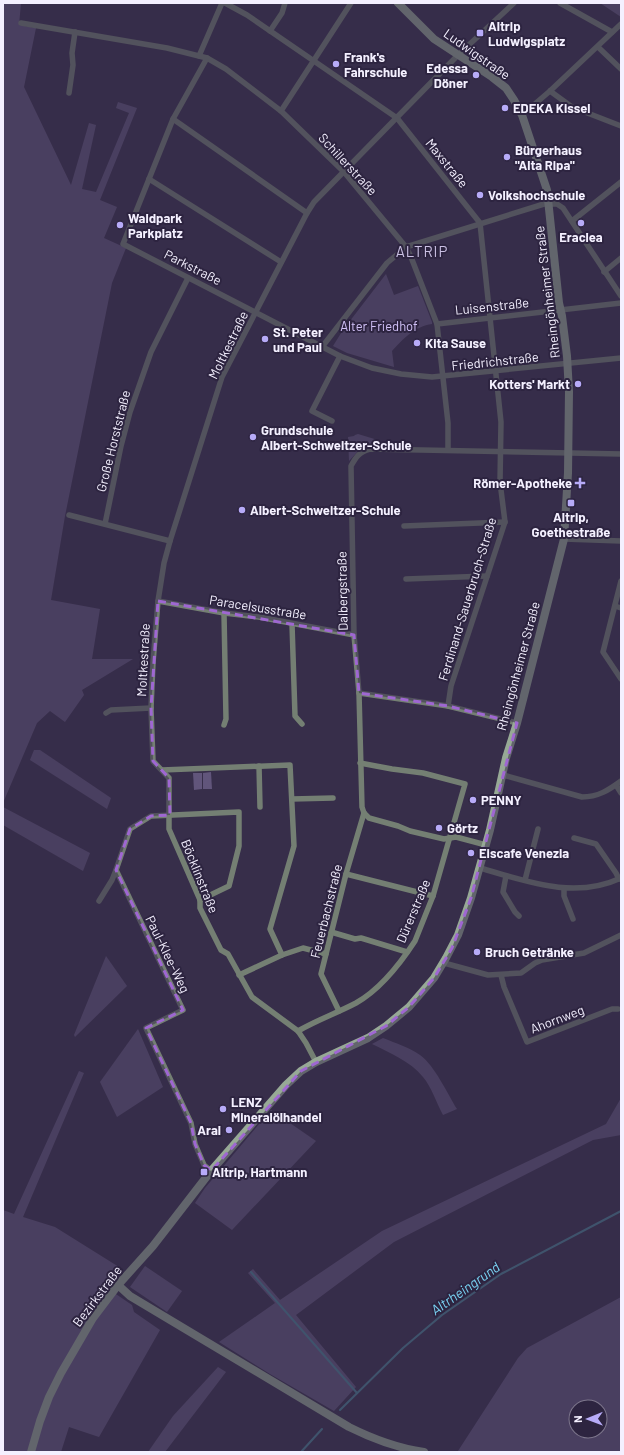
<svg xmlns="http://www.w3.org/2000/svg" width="624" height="1455" font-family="Barlow,sans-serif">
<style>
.green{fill:#61557b;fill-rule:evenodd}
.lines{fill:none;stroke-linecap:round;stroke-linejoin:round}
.stream{stroke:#4a8296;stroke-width:2}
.street{stroke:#747f73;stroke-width:5.5}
.secondary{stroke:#97a996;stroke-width:8}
.marked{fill:none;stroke:#9f67d2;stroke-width:3;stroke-dasharray:8 5;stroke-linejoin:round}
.poi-dot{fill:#b7abf8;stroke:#2d2440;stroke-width:1.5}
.labels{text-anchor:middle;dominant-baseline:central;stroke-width:4;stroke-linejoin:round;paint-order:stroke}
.poi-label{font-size:13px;font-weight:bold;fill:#f4f0ff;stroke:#2d2440;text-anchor:start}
.street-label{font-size:13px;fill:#f4f0ff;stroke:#2d2440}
.park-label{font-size:13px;fill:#d2c2f8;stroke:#2d2440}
.water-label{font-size:14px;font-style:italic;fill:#79d2f2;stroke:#2d2440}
.quarter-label{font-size:15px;letter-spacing:1px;fill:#cac0e3;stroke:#2d2440}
</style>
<rect width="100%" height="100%" fill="#372e4a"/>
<!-- green -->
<g class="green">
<path d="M3,3H21L19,25L36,28L24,87L71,185L89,123L96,125L82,189L96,192L129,113L116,108L118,102L137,108L100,200L117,207L104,238L126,248L112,283L65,516L51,600L100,609L92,659H133L82,690L84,695L65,722L50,711L37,723L3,803Z"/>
<path d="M600,3H621V17Z"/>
<path d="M386,274L394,295L418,286L432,322V324C415,326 403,339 392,351L394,367L347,353L333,346L343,330Z"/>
<path d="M358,434L381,441V446H369L360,449L349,461L348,437L354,436L355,435Z"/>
<path d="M34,750H40L111,798L107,809L30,760Z"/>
<path d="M211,772L212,789H203V773Z"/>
<path d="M193,773H202V789L194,790Z"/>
<path d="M3,807L90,853L83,871L3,825Z"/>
<path d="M106,956L127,986L75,1037L74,1035Z"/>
<path d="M138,1029L163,1087L117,1117L100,1082Z"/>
<path d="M383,1038C395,1043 409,1047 420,1055C435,1066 447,1093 457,1109L443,1115C437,1104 431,1086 423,1077C410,1061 390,1053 372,1044Z"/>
<path d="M79,1071L84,1073L23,1217L55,1227L119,1267L104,1286L132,1305L134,1312L160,1330L99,1437L69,1427L61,1452H3V1210L14,1214Z"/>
<path d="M621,1098V1135L593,1140L394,1242L296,1315L356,1387L334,1411L270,1374L219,1342L275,1303L248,1273L253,1269L280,1300L382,1231L606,1124Z"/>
<path d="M271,1110L316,1141L232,1230L195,1203L205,1188Z"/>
<path d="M145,1266L182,1291L167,1312L130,1287Z"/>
<path d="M621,1297V1452L458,1451L518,1358L527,1348ZM576,1407H600V1431H576Z"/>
<path d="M218,1367L226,1372L165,1452H148L173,1416Z"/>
</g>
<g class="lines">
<!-- stream -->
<g class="stream">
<path d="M251,1272L357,1393"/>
<path d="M340,1410L403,1348L442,1315L501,1274L621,1211"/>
<path d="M301,1452L322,1429"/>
</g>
<!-- street -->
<g class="street">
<path d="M225,3L247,15L397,118L480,223L501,422L500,482L505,522L451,686L448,706"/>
<path d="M560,3L612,32"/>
<path d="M21,23L167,48L207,58L226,69L281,111L344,172L406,247L411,257L437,324L448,423V450"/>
<path d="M270,31L282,13L285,3"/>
<path d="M598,47L621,69"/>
<path d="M199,56L222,3"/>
<path d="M207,58L173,119L123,244L340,356L372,368L401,374L432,377L621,358"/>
<path d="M550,91L572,107L621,126"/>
<path d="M69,93L73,65L72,53L75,32"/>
<path d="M281,111L351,3"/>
<path d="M522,115L550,91L621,24"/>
<path d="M173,119L307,213"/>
<path d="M149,179L281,262"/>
<path d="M572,221L621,182"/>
<path d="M604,272L621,258"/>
<path d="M437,324L621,303"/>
<path d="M322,347L387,263L406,247L544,204H557L563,208L621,296"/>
<path d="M332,421L312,411L340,356"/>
<path d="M69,515L170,541"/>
<path d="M105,524L121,446L130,412L151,352L188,278"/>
<path d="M404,526L505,522"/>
<path d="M564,539L621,541"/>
<path d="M406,579L487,576"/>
<path d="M621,581L603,652L621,679"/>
<path d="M158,601L224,613L259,617L354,635"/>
<path d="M615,606L621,608"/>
<path d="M292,624L295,716L302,724"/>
<path d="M359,693L448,706L517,723"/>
<path d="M106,713L111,710L151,708"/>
<path d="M224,725L226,719L224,613"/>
<path d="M259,766L260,807"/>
<path d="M162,770L290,765L294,846L270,929L282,955"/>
<path d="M503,775L582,797C598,797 609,790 621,781"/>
<path d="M616,785L621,793"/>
<path d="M292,799L333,798"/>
<path d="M574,838L596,844L616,873L619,879"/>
<path d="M486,845L456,837L444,839L410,831L398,826L369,818L364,813L362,807L359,693L354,635L351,466C356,457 359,452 370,449L621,454"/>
<path d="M480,868C526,881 574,900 621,878"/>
<path d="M346,874L433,896"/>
<path d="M506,876L503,892L515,912L519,916"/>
<path d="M525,880L538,829"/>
<path d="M564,889V896L573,919"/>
<path d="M200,900L229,886L239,846V812L151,816L130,829L116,870L183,1010L146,1028L191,1123L195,1144L204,1165L211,1171"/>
<path d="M99,901L112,880L116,870"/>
<path d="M331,932L355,939L361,938L407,952"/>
<path d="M444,963L488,975L521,973L535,963L542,960L584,953L621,935"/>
<path d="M239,975L282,955L303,948L326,954"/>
<path d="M501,975L504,987L527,1042L612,1009H618"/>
<path d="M339,1011L321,974L346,874L364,813"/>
<path d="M298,1031C317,1020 337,1013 356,1003C381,989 400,964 415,941L433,896L465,784L423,773L392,769L360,763"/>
<path d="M316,1062L306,1043L298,1031L252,997L228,954L221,950L200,908V900L169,829V778L153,761L151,708L153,663L158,601L164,563L170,541L222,377L307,213L314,202L458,55L514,3"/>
</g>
<!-- secondary -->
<g class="secondary">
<path d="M118,1285L130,1296L349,1427C373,1439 397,1448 424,1452"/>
<path d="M31,1452L40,1421L49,1397L61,1373L93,1318L118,1285L153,1246L211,1171L286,1085L301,1071L316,1062L368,1038L386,1026L409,1007L434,978L446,958L458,935L471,898L490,830L506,758L517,723L564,539L568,473L569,392L567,356L562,316L559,303L547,190L522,115L514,100L506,88L492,77L434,39L398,3"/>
</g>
</g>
<!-- marked area -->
<path d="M0 0H624V1455H0ZM158,601L354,635L359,693L448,706L517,723L471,898L452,948L434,978L409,1007L386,1026L301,1071L211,1171L204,1165L195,1144L191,1123L146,1028L183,1010L116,870L130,829L151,816L170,815L169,778L153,761L151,708Z" fill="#372e4a" fill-opacity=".55" fill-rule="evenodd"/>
<path class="marked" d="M158,601L354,635L359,693L448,706L517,723L471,898L452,948L434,978L409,1007L386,1026L301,1071L211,1171L204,1165L195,1144L191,1123L146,1028L183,1010L116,870L130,829L151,816L170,815L169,778L153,761L151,708Z"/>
<!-- markers -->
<g class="poi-dot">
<rect x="476" y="29" width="8" height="8" rx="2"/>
<circle cx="336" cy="64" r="4"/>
<circle cx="476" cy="75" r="4"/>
<circle cx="505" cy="108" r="4"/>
<circle cx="507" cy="157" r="4"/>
<circle cx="480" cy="195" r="4"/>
<circle cx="581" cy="223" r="4"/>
<circle cx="120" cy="225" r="4"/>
<circle cx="265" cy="339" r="4"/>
<circle cx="417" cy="343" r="4"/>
<circle cx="578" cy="384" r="4"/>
<circle cx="253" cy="437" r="4"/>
<path d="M578 477h4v4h4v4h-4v4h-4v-4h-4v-4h4z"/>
<rect x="567" y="499" width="8" height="8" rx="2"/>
<circle cx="242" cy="510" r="4"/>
<circle cx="473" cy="800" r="4"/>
<circle cx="439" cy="828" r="4"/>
<circle cx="471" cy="853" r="4"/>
<circle cx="477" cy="952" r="4"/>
<circle cx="223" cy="1109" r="4"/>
<circle cx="229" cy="1130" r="4"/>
<rect x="200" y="1168" width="8" height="8" rx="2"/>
</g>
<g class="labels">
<!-- poi labels -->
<g class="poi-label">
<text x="488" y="26">Altrip<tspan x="488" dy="15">Ludwigsplatz</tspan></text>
<text x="344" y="57">Frank's<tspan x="344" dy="15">Fahrschule</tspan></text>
<text x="468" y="68" text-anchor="end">Edessa<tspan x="468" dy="15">Döner</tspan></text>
<text x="513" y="108">EDEKA Kissel</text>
<text x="515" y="150">Bürgerhaus<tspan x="515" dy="15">"Alta Ripa"</tspan></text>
<text x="488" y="195">Volkshochschule</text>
<text x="128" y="218">Waldpark<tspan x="128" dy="15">Parkplatz</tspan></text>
<text x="581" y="237" text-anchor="middle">Eraclea</text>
<text x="273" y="332">St. Peter<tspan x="273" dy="15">und Paul</tspan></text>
<text x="425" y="343">Kita Sause</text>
<text x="570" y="384" text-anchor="end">Kotters' Markt</text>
<text x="261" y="430">Grundschule<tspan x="261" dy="15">Albert-Schweitzer-Schule</tspan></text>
<text x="572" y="483" text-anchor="end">Römer-Apotheke</text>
<text x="250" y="510">Albert-Schweitzer-Schule</text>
<text x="571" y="517" text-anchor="middle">Altrip,<tspan x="571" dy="15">Goethestraße</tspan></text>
<text x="481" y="800">PENNY</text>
<text x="447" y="828">Görtz</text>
<text x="479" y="853">Eiscafe Venezia</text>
<text x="485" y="952">Bruch Getränke</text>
<text x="231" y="1102">LENZ<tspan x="231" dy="15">Mineralölhandel</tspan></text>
<text x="221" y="1130" text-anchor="end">Aral</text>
<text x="212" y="1172">Altrip, Hartmann</text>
</g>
<!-- street labels -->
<g class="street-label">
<text transform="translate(477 54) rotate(35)">Ludwigstraße</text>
<text transform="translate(447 163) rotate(51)">Maxstraße</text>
<text transform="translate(348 164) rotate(47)">Schillerstraße</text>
<text transform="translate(193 267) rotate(27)">Parkstraße</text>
<text transform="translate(547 292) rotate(-97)">Rheingönheimer Straße</text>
<text transform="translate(492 306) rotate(-6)">Luisenstraße</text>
<text transform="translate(228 345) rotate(-64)">Moltkestraße</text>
<text transform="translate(495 361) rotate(-6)">Friedrichstraße</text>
<text transform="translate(113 441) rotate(-76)">Große Horststraße</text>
<text transform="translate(342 591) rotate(-91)">Dalbergstraße</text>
<text transform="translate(467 599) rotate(-73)">Ferdinand-Sauerbruch-Straße</text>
<text transform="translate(258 607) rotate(9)">Paracelsusstraße</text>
<text transform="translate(143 660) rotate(-87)">Moltkestraße</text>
<text transform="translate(518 666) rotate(-75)">Rheingönheimer Straße</text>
<text transform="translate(200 876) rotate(68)">Böcklinstraße</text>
<text transform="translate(326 911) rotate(-76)">Feuerbachstraße</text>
<text transform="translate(413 911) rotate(-67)">Dürerstraße</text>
<text transform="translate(168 954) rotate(64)">Paul-Klee-Weg</text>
<text transform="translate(557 1019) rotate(-21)">Ahornweg</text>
<text transform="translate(97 1296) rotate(-53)">Bezirkstraße</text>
</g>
<!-- park labels -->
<g class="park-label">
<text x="379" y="326">Alter Friedhof</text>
</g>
<!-- water labels -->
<g class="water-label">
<text transform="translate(465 1288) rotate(-35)">Altrheingrund</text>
</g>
<!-- quarter labels -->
<g class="quarter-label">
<text x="422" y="251">ALTRIP</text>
</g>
</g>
<!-- border -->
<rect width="624" height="1455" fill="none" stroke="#f4f0ff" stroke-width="8"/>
<!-- north arrow -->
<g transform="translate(588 1419) rotate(269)"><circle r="19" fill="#2d2440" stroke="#7d768c"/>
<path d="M0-3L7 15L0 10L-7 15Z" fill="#b7abf8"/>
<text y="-6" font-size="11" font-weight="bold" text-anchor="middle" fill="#f4f0ff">N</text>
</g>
</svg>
